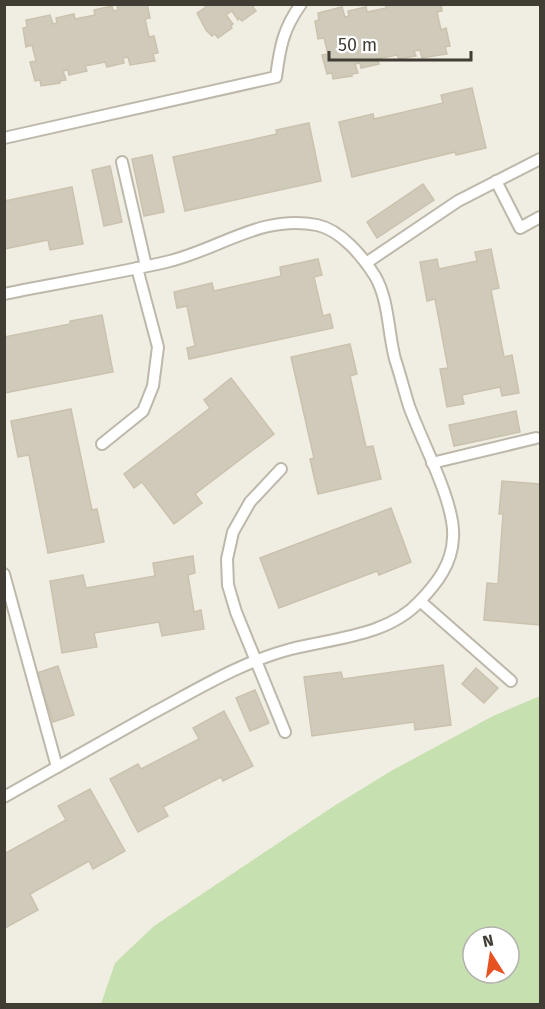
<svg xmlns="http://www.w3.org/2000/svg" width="545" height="1009" font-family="'Fira Sans',sans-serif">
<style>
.green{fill:#c6e1af;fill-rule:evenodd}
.building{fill:#d0caba;stroke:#cbc2ae;stroke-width:1.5}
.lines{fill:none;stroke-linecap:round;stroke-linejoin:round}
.lane-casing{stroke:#bdb8aa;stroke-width:14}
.lane{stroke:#fff;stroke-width:10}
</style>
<rect width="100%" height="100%" fill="#f0ede3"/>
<!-- green -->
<path class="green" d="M540,696V1004H101L115,963L154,926L334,806L391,771L493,716ZM473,937H509V973H473Z"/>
<!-- building -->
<g class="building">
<path d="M117,4H147L150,18L145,19L149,37L154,36L158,53L153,54L155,61L130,65L128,57L123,58L124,63L107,67L105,62L85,66L87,71L69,75L68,70L63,71L66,80L60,81V83L41,86L40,80L35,81L30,62L36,61L32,45L26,47L23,28L27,27L26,20L50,15L53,24L57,23L56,18L74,14L75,19L95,15L94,10L112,6L113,11L118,10Z"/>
<path d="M204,4H255L253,7L256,11L242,21L239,18L238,20L232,11L226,15L233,24L231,26L232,28L218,38L215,34L212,36L206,30L197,13L206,7Z"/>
<path d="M386,4H441L442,11L437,12L441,30L446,28L450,46L445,47L447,54L422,58L420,50L414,51L416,56L399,59L397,55L377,59L379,64L361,68L360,63L355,64L358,73L352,74V76L333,79L332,73L327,74L322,55L328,54L324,38L318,39L315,21L319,20L318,13L342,7L345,17L349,16L348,11L366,7L367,12L386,8Z"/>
<path d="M472,88L486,148L456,155L455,152L352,177L339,122L373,114L374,119L443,103L441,95Z"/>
<path d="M309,123L321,181L185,211L173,157L277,134L276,130Z"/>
<path d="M152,155L164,212L144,216L132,159Z"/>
<path d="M110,166L122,222L104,226L92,170Z"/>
<path d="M423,184L434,200L377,238L367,222Z"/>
<path d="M72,187L83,244L50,250L48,240L4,249V201Z"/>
<path d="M491,249L499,288L491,290L504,357L512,355L519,393L502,396L500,387L462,395L464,404L447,407L440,369L448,368L435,299L427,301L420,262L437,259L439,269L477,261L475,252Z"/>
<path d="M318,259L322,275L314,277L323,316L330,314L333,328L189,359L187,348L195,346L187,306L177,308L174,292L212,283L214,291L281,276L280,267Z"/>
<path d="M102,315L113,372L4,393V337L70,324V321Z"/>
<path d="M350,344L357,374L350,376L366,447L373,446L381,479L318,494L310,459L314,458L291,357Z"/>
<path d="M231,378L274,434L195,494L202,503L174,524L142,482L134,488L124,474L210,408L204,400Z"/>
<path d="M71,409L92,510L97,509L104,542L48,553L29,455L18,457L11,421Z"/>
<path d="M516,411L520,432L454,446L449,425Z"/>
<path d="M502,481L540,484V625L484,620L487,583L498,584L503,514H499Z"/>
<path d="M391,508L411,562L379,575L377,571L279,608L260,558Z"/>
<path d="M193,556L195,573L188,575L194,612L201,610L204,629L162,636L159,622L94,633L97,647L62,653L50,581L83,575L86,588L155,576L153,563Z"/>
<path d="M443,665L451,725L415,730L414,722L312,736L304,677L341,672L343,679Z"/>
<path d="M58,666L74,715L53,722L37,673Z"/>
<path d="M476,668L498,688L484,703L462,684Z"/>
<path d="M255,690L269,723L250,731L236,698Z"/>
<path d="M224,711L253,766L223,781L221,777L163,807L168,816L138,832L110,779L138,764L141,769L199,739L193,728Z"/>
<path d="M90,789L125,851L93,869L89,861L30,894L38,910L5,928L4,854L66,820L58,806Z"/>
</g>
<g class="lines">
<!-- lane casing -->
<g class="lane-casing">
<g id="lane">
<path d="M4,138L276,77C280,47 283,29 301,4"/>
<path d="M122,162L146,266"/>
<path d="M496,181L520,228L540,217"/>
<path d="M366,263L458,201L540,159"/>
<path d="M4,294C58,283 113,274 166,262C219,250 260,214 317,225C341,230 363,257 375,276C389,300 388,333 395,359C400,374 404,390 409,406C421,440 456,504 453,538C452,564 437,583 420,601C388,636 334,638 291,649C241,662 198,689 153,713C104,741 54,769 4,797"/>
<path d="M102,444L143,411L153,386L158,347L137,268"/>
<path d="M432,463L536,438"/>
<path d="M281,469L250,502L233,532L227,559L228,585L236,612L285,732"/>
<path d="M4,574L57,767"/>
<path d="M420,601L511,681"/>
</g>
</g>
<!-- lane -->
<use href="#lane" class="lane"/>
</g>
<!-- border -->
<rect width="545" height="1009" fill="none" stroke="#413d34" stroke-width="12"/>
<!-- north arrow -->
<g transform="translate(491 955) rotate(348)"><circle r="28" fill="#ffffff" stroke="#b3b1ae" stroke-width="1.5"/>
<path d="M0-4.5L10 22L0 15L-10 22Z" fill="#e75223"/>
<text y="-9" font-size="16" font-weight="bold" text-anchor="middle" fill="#413d34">N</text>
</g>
<!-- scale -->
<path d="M329 51v9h142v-9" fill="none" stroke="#413d34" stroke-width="3"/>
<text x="338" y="51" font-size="18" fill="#413d34" stroke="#ffffff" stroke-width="4.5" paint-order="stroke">50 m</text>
</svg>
